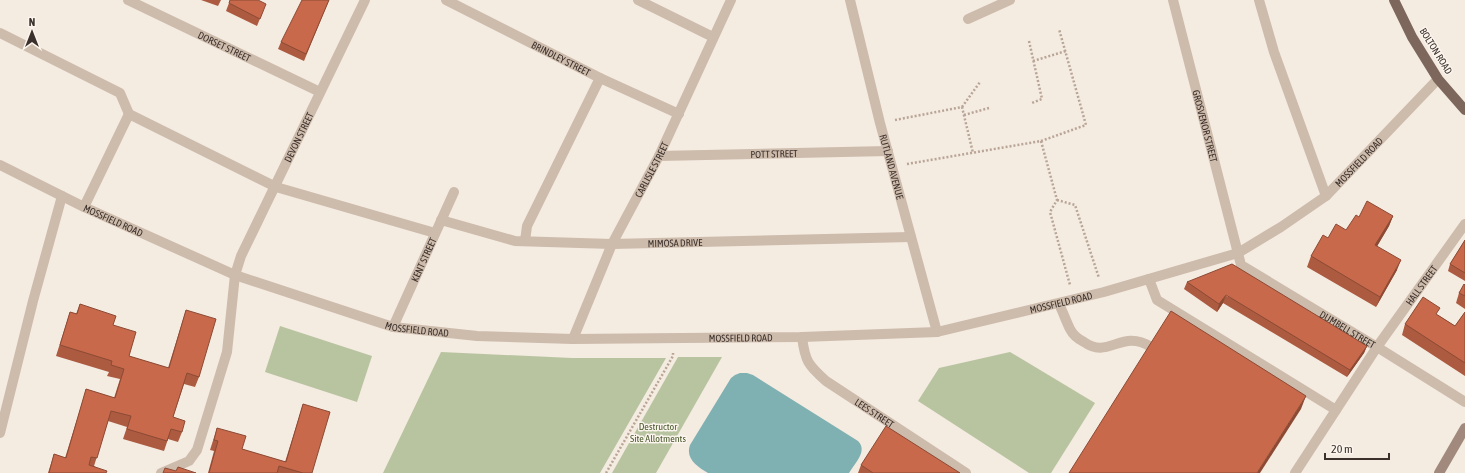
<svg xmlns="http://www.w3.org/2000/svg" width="1465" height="473" font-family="'Asap Condensed',sans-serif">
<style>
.green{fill:#b8c4a0}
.water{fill:#7fb0b2}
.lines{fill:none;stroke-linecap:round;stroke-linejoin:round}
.path{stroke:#b9a596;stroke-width:2.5;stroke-dasharray:2 2;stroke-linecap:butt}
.lane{stroke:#cdbbac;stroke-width:10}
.street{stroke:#cdbbac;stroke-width:10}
.secondary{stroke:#a18a7d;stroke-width:10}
.primary{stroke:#7d675c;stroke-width:10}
.wall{fill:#ac5a40}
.shaded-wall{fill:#8c4a34}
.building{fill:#c8694b;stroke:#8c4a34}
.labels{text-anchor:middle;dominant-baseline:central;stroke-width:3;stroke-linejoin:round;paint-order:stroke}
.street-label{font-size:10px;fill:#3b302b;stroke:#fbf5ee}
.park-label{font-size:10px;fill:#4a5a2e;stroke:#fbf5ee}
</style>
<rect width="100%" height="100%" fill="#f4ebe1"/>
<!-- green -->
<g class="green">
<path d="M280,326L372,356L357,402L265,372Z"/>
<path d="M441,352L572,358H666L600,473H383Z"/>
<path d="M1010,352L1095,403L1051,473H1029L918,401L939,368Z"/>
<path d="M678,357H722L656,473H612Z"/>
</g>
<!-- water -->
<path class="water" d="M740,373H747L753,375L858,441C868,451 855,463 849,473H708C698,467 685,459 690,445L731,378L735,375Z"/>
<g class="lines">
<!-- path -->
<g class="path">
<path d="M1029,41L1042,99L1032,103"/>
<path d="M1033,61L1066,51"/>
<path d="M962,107L980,82"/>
<path d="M964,115L989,108"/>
<path d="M895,120L962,107L973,153"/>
<path d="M1041,141L1086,125L1059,29"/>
<path d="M907,164L1041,141L1057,200L1050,212L1070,285"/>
<path d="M1057,200L1075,205L1099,278"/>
<path d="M606,473L673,356V353"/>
</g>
<!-- lane -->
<g class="lane">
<path d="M638,0L713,37"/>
<path d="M1259,0L1274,52L1326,196"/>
<path d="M968,19L1010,0"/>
<path d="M0,33L120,93L129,114"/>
<path d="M84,207L129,114L276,187L435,233"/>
<path d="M525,241L527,226L600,78"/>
<path d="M1149,279L1157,300L1336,410"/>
<path d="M1059,304C1063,312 1066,321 1070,329C1073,335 1078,339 1084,342C1109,360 1121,328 1151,347"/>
<path d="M0,433L33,301L62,196"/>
<path d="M161,473L189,461L197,450L227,352L235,275"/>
<path d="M1295,473L1377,347"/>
</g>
<!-- street -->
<g class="street">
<path id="s1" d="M128,0L320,92"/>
<path id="s2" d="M446,0L600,78L679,114"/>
<path id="s3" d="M850,0L880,123L937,332"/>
<path id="s4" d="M1173,0L1241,265L1377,347L1465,402"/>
<path id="s5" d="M659,156L888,151"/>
<path id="s6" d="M0,165L84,207L235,275L393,327L477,336L573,339L802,337L937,332L1104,292L1238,253L1281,227L1326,196L1438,79"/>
<path id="s7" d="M441,220L515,241L612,244L911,237"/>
<path id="s8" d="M235,275L241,256L365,0"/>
<path id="s9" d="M393,327L454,192"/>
<path id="s10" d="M802,337C805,361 808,365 826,381L966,473"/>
<path id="s11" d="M573,339L612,244L659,156L731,0"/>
<path id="s12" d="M1377,347L1465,224"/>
</g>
<!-- secondary -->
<path class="secondary" d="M1439,473L1465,428"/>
<!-- primary -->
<path class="primary" d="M1394,0L1412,37L1438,79L1465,110"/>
</g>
<!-- wall -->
<g class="wall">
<path d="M201,0H221L218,6Z"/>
<path d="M329,0L304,61L278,49L281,42Z"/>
<path d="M229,3L263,11L257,26L226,11Z"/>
<path d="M1393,216L1389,226L1377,246L1397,270L1376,307L1307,267L1311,256L1328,238L1346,230L1359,217Z"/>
<path d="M1465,240V281L1448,271L1450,264Z"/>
<path d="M1187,282L1367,346L1364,353L1347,377L1223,303L1217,312L1184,289Z"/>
<path d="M1465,285V309L1456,303L1459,293Z"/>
<path d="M80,304L113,325L129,356L168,368L186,310L199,377L195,387L184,384L173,417L182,432L178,442L168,439L164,451L123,439L127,427L108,421L94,466L106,473H48L54,454L65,458L83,400L86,389L114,398L120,379L107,376L109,372L56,356L70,312L76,314Z"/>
<path d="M1465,312V376L1402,335L1405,324L1438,315L1455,326Z"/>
<path d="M303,404L312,473H208L214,451L210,450L217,428L242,449L285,462L300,414Z"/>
<path d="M861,465L960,473H858Z"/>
</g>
<!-- shaded-wall -->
<g class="shaded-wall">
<path d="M1393,216L1389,226L1372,255L1375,245Z"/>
<path d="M1401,260L1397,270L1376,307L1380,297Z"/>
<path d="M1226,295L1223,303L1217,312L1219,304Z"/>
<path d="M1367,346L1364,353L1347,377L1350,370Z"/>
<path d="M1306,396L1301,409L1260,473H1257Z"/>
</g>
<!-- building -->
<g class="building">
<path d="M230,0H258L266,4L260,19L229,3Z"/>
<path d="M302,0H329L306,54L281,42Z"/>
<path d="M1367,201L1393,216L1375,245L1401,260L1380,297L1311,256L1323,235L1328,238L1336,224L1346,230L1356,215L1359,217Z"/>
<path d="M1465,240V273L1450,264Z"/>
<path d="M1232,264L1367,346L1350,370L1226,295L1219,304L1187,282Z"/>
<path d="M1464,284L1465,285V296L1459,293Z"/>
<path d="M1423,297L1440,308L1436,314L1455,326L1465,312V363L1405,324Z"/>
<path d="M80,304L116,316L113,325L136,332L129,356L169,368L186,310L216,319L199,377L187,373L173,417L185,421L182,432L171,429L167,441L127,429L131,416L111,411L97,458L91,457L89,465L107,471L106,473H49L54,454L66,458L86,389L115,398L124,369L111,365L112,361L60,345L70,312L77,314Z"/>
<path d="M1171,311L1306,396L1257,473H1069Z"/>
<path d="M303,404L330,412L312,473H303L279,466L277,473H209L218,441L214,440L217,428L246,436L242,449L286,462Z"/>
<path d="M886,426L960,473H873L861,465Z"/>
<path d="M178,467L196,473H163L165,468L176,471Z"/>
</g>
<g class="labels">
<!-- street labels -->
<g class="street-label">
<text stroke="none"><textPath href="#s1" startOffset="107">DORSET STREET</textPath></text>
<text transform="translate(1436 51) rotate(58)">BOLTON ROAD</text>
<text stroke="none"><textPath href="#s2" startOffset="129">BRINDLEY STREET</textPath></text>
<text stroke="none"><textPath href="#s4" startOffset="130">GROSVENOR STREET</textPath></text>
<text stroke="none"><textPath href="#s8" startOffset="152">DEVON STREET</textPath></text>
<text stroke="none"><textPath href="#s5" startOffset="115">POTT STREET</textPath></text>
<text stroke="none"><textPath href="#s6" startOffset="1434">MOSSFIELD ROAD</textPath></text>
<text stroke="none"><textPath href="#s3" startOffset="172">RUTLAND AVENUE</textPath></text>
<text stroke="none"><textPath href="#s11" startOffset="187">CARLISLE STREET</textPath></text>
<text stroke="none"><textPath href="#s6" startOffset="126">MOSSFIELD ROAD</textPath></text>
<text stroke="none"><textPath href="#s7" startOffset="237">MIMOSA DRIVE</textPath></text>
<text stroke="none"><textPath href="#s9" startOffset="74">KENT STREET</textPath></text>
<text stroke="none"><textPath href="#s12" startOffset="76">HALL STREET</textPath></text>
<text stroke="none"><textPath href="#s6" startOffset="1098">MOSSFIELD ROAD</textPath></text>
<text stroke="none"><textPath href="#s6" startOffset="450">MOSSFIELD ROAD</textPath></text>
<text stroke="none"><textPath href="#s4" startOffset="398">DUMBELL STREET</textPath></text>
<text stroke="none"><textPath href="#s6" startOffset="774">MOSSFIELD ROAD</textPath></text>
<text stroke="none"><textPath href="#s10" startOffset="110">LEES STREET</textPath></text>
</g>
<!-- park labels -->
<g class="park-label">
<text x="658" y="426">Destructor<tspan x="658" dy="12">Site Allotments</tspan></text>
</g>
</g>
<!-- north arrow -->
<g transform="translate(32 32)" stroke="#fbf5ee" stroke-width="3" paint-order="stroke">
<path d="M0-3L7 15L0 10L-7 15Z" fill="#3b302b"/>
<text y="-6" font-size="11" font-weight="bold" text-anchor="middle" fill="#3b302b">N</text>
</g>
<!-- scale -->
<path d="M1325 453v6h64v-6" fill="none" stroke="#3b302b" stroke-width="2"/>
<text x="1331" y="453" font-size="12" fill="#3b302b" stroke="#fbf5ee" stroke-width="3" paint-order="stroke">20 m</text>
</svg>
